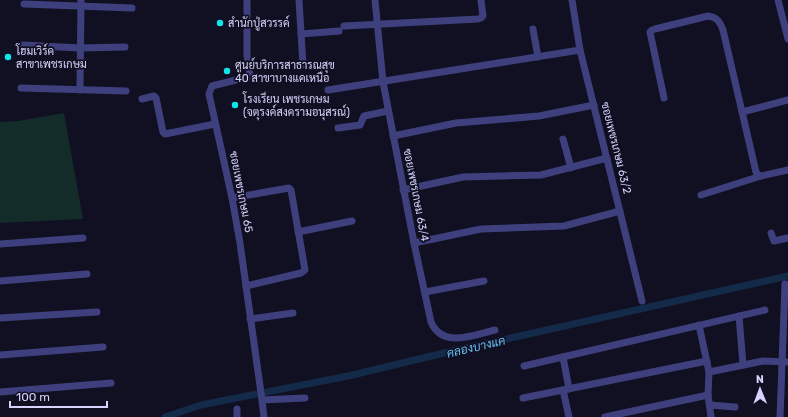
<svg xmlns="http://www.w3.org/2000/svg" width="788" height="417" font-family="Rubik,Sarabun,sans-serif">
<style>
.green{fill:#132b29}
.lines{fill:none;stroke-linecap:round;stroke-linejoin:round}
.canal{stroke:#132b48;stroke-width:7}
.street{stroke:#3e407d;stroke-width:7}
.poi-dot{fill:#11e5ea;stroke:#110f22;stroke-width:1.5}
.labels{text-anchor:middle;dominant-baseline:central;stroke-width:3.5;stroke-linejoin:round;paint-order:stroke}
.poi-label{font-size:11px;fill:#d5d4fc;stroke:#110f22;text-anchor:start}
.street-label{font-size:11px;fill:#d5d4fc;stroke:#110f22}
.water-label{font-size:12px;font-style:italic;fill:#69bff4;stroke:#110f22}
</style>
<rect width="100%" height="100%" fill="#110f22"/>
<!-- green -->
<path class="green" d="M64,113L83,219L0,223V122L18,121Z"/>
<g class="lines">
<!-- canal -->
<path class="canal" d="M165,417L201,405L348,376L444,353L788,276"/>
<!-- street -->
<g class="street">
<path d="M247,0V55L250,75L248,77L212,86L209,94L232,198L240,243L262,400L264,417"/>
<path d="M299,0L303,65"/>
<path d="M375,0L383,82L414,243L431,322C443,349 473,335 495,330"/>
<path d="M572,0L580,50L642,301"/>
<path d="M778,0L788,39"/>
<path d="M24,4L132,8"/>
<path d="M344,26L478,19L481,18L483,16L481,0"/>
<path d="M533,29L538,57"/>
<path d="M301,34L339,31"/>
<path d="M23,45L80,48L125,47"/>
<path d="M21,88L126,91"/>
<path d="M80,90L81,0"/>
<path d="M328,90L580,50"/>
<path d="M664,98L650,32L652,30L655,29L708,16C717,17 720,22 723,30L756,172L758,175L761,176L788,170"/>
<path d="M142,99L154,96L156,98L163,132L165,134L215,124"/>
<path d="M742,112L788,100"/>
<path d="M338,128L360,125L364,116L388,111"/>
<path d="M393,136L456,123L539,116L594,105"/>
<path d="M563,139L571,168"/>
<path d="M403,190L463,177L541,175L607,158"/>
<path d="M701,195L761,176"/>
<path d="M232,198L289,188L291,190L305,270L301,273L246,286"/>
<path d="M298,232L352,221"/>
<path d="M771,233L774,241L788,238"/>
<path d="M414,243L481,229L564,226L620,211"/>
<path d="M0,244L83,238"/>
<path d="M0,281L87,274"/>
<path d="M425,292L484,281"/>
<path d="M739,316L743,365"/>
<path d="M0,318L97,312"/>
<path d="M250,319L293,313"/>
<path d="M699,325L709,372L708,395L711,417"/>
<path d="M0,355L103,347"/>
<path d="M563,357L569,389"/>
<path d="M524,366L765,310"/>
<path d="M709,372L763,361L788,362"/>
<path d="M563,390L569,417"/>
<path d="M0,392L111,383"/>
<path d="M523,398L707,361"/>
<path d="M262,400L305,398"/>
<path d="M710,405L735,407"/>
<path d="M237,409V417"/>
<path d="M605,417L708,395"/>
<path d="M780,417L785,284"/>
</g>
</g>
<!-- markers -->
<g class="poi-dot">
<circle cx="220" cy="23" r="4"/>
<circle cx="8" cy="57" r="4"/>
<circle cx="227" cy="71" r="4"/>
<circle cx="235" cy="105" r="4"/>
</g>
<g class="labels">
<!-- poi labels -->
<g class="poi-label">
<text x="228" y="23">สำนักปู่สวรรค์</text>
<text x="16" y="51">โฮมเวิร์ค<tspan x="16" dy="13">สาขาเพชรเกษม</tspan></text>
<text x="235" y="65">ศูนย์บริการสาธารณสุข<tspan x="235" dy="13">40 สาขาบางแคเหนือ</tspan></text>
<text x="243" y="99">โรงเรียน เพชรเกษม<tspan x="243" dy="13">(จตุรงค์สงครามอนุสรณ์)</tspan></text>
</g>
<!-- street labels -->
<g class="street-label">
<text transform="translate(616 148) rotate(76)">ซอยเพชรเกษม 63/2</text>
<text transform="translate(241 192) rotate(79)">ซอยเพชรเกษม 65</text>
<text transform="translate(416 195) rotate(79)">ซอยเพชรเกษม 63/4</text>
</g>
<!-- water labels -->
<g class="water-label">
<text transform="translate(476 347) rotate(-13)">คลองบางแค</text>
</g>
</g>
<!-- north arrow -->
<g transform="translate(760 389) rotate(359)" stroke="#110f22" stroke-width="3" paint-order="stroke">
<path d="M0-3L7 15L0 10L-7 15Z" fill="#d5d4fc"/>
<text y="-6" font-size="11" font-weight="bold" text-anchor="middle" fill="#d5d4fc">N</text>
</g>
<!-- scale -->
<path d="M10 401v6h97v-6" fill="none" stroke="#d5d4fc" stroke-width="2"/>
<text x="16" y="401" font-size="12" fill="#d5d4fc" stroke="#110f22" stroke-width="3" paint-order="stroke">100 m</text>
</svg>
